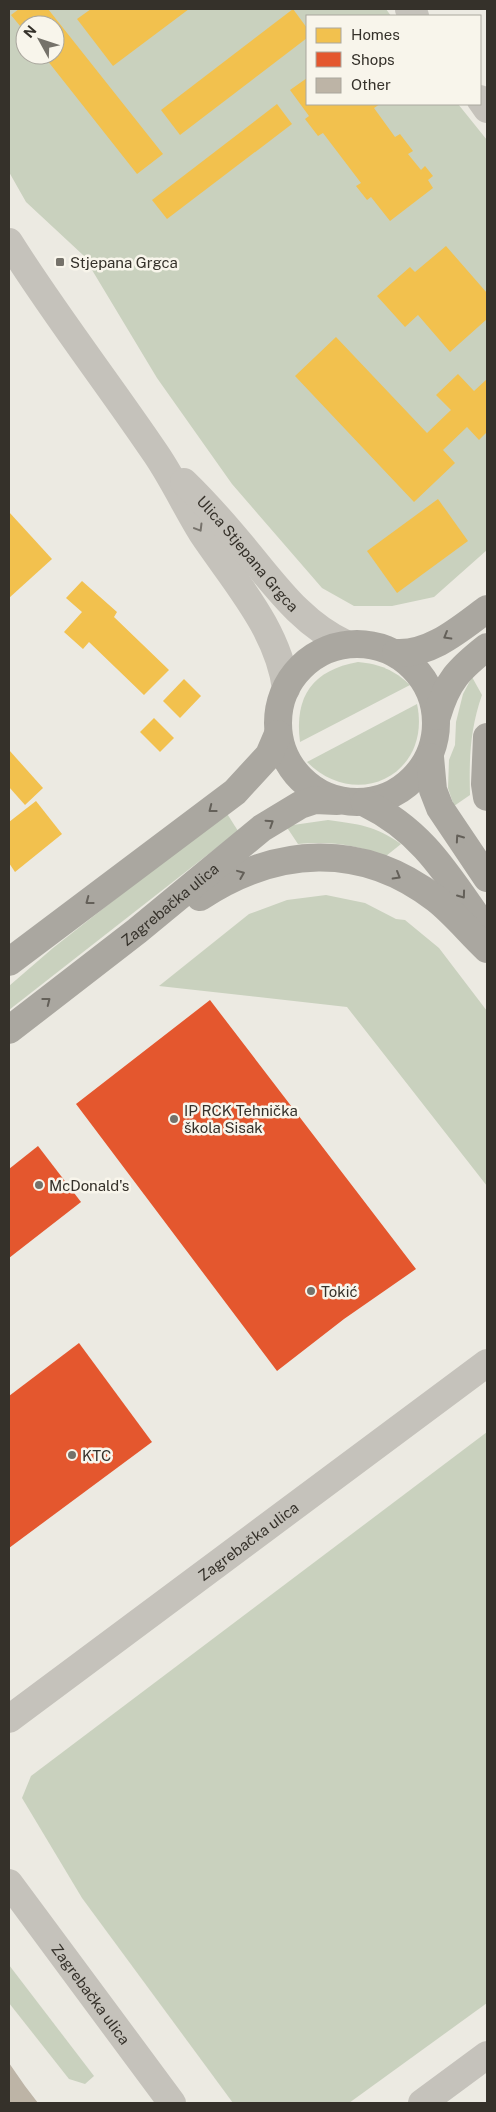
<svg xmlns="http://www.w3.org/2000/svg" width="496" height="2112" font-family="'Public Sans',sans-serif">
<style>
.green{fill:#c9d1be;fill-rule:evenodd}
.homes{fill:#f2c14e}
.shops{fill:#e4572e}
.building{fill:#bdb4a6}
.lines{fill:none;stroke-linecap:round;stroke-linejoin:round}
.minor{stroke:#c5c2bb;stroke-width:28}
.primary{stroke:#aaa7a0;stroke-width:28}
.oneway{stroke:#76726b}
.oneway2{stroke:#646059}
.poi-dot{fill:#75726a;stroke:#f8f5eb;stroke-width:2}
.labels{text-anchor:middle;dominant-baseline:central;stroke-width:5;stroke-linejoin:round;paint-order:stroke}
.poi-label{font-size:15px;fill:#35312a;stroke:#f8f5eb;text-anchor:start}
.street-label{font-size:15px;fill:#35312a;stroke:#f8f5eb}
</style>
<rect width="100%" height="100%" fill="#eceae2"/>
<!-- green -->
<g class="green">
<path d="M9,9H386L391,16H307V104H458L487,140V550L434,597L392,606H354L322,588L232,484L157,378L83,255L26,202L9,172ZM25,25H55V55H25Z"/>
<path d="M358,662C380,664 394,670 410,685L300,742C294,696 313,670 358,662Z"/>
<path d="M472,677L482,695C470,729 469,759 470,795L454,806L448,788L449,760L455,745L456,722L463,694Z"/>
<path d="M417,704C432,774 357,812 307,762Z"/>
<path d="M226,812L238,831L9,1010V986L53,948Z"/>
<path d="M328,820C358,824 376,826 401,844L386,856C354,845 333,841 298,844L286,826Z"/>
<path d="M326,895L365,903L396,919L405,920L439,948L487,1011V1186L347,1007L159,986L249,914L287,900Z"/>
<path d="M487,1432V2003L349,2103H233L82,1898L22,1798L31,1776Z"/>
<path d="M9,1965L94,2076L85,2084L69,2079L9,2003Z"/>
</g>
<!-- homes -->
<g class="homes">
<path d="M19,9H48L163,154L137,174L43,55H55V25H25V32L11,15Z"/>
<path d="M91,9H189L113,66L77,19Z"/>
<path d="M293,9L307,28V38L180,135L161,110Z"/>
<path d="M307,78V104H380L374,108L395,137L400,134L413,151L408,154L421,170L425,166L433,176L428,180L433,188L390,221L371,197L367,200L356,186L361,183L323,133L318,136L305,119L309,116L290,90Z"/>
<path d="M277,104L292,124L167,219L152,200Z"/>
<path d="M446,246L487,293V319L450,352L418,315L405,327L377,296L410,267L415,272Z"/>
<path d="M336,337L427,433L451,410L436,395L458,374L474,391L487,379V432L479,440L467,427L443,450L455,463L414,502L295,376Z"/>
<path d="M438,499L468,541L397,593L367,551Z"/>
<path d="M9,512L52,559L9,598Z"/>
<path d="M82,581L117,612L114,617L169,670L144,695L89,642L83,649L64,632L82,612L66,598Z"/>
<path d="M184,679L201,696L180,718L163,701Z"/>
<path d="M154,718L174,738L160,752L140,732Z"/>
<path d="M9,750L43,788L25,805L9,787Z"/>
<path d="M36,801L62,834L15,872L9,863V822Z"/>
</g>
<!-- shops -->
<g class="shops">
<path d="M210,1000L416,1269L344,1319L277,1371L76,1104Z"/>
<path d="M38,1146L81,1202L9,1258V1169Z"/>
<path d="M79,1343L152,1442L9,1548V1396Z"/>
</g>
<!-- building -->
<path class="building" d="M9,2063L25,2086L38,2103H9Z"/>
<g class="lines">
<!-- minor -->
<g class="minor">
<path d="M409,9L415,16"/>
<path d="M480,99L487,109"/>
<path d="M9,242C55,315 108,383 156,454C173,479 186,507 202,533C234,581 279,630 286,689"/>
<path id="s1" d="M184,482C209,506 231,532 253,559C280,592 306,626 346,644"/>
<path id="s2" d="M9,1719L487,1363"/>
<path id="s3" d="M9,1883L172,2103"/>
<path d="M422,2103L487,2055"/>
</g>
<!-- primary -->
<g class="primary">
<circle cx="357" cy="723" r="79"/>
<path d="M396,653C431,655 461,628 487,609"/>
<path d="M437,716C447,681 459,669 487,647"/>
<path d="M487,737L485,784L487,797"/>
<path d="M430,757L433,790L440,808L487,878"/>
<path d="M365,803C425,832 449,878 487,931"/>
<path d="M200,897C276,847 361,841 436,899C454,913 470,933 487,949"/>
<path d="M9,962L235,792L269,755L278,734"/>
<path id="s4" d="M9,1030L137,931L262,828L300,805L315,800L337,801"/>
</g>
</g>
<!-- one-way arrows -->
<defs><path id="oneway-chevron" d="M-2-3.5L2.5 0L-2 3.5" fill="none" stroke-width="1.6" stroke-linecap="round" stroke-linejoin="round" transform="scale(1.25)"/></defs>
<use class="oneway" href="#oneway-chevron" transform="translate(199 528) rotate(59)"/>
<g class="oneway2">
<use href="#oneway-chevron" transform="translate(447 636) rotate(150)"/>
<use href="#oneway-chevron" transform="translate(212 809) rotate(142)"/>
<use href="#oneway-chevron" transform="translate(270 823) rotate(-33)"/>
<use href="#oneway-chevron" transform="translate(459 838) rotate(-125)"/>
<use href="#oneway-chevron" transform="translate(241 874) rotate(-22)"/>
<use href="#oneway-chevron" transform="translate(397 876) rotate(30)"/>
<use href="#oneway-chevron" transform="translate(462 895) rotate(54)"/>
<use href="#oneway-chevron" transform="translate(89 901) rotate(143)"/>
<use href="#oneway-chevron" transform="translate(47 1001) rotate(-38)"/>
</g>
<!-- markers -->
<g class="poi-dot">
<rect x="55" y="257" width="10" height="10" rx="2.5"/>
<circle cx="174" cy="1119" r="5"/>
<circle cx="39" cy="1185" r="5"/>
<circle cx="311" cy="1291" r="5"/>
<circle cx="72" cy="1455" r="5"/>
</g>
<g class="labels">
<!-- poi labels -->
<g class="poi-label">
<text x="70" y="262">Stjepana Grgca</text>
<text x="184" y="1110">IP RCK Tehnička<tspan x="184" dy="17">škola Sisak</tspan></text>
<text x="49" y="1185">McDonald's</text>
<text x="321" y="1291">Tokić</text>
<text x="82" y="1455">KTC</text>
</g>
<!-- street labels -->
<g class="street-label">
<text stroke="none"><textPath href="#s1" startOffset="96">Ulica Stjepana Grgca</textPath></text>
<text stroke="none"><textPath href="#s4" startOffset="204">Zagrebačka ulica</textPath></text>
<text stroke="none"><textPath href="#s2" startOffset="298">Zagrebačka ulica</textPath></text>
<text stroke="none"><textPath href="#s3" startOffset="138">Zagrebačka ulica</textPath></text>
</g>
</g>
<!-- border -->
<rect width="496" height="2112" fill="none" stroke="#35312a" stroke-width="20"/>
<!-- legend -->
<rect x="306" y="15" width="175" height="90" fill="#f8f5eb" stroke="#aaa79e"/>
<rect x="316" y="28" width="25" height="15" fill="#f2c14e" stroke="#aaa79e"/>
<text x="351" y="40" font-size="15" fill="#35312a">Homes</text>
<rect x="316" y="52" width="25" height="15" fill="#e4572e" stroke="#aaa79e"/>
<text x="351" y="65" font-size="15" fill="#35312a">Shops</text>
<rect x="316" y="78" width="25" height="15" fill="#bdb4a6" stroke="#aaa79e"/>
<text x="351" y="90" font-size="15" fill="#35312a">Other</text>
<!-- north arrow -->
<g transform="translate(40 40) rotate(310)"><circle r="24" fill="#f8f5eb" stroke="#aaa79e"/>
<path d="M0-4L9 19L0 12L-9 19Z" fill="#75726a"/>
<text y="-8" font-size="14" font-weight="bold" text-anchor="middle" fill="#35312a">N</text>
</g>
</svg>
